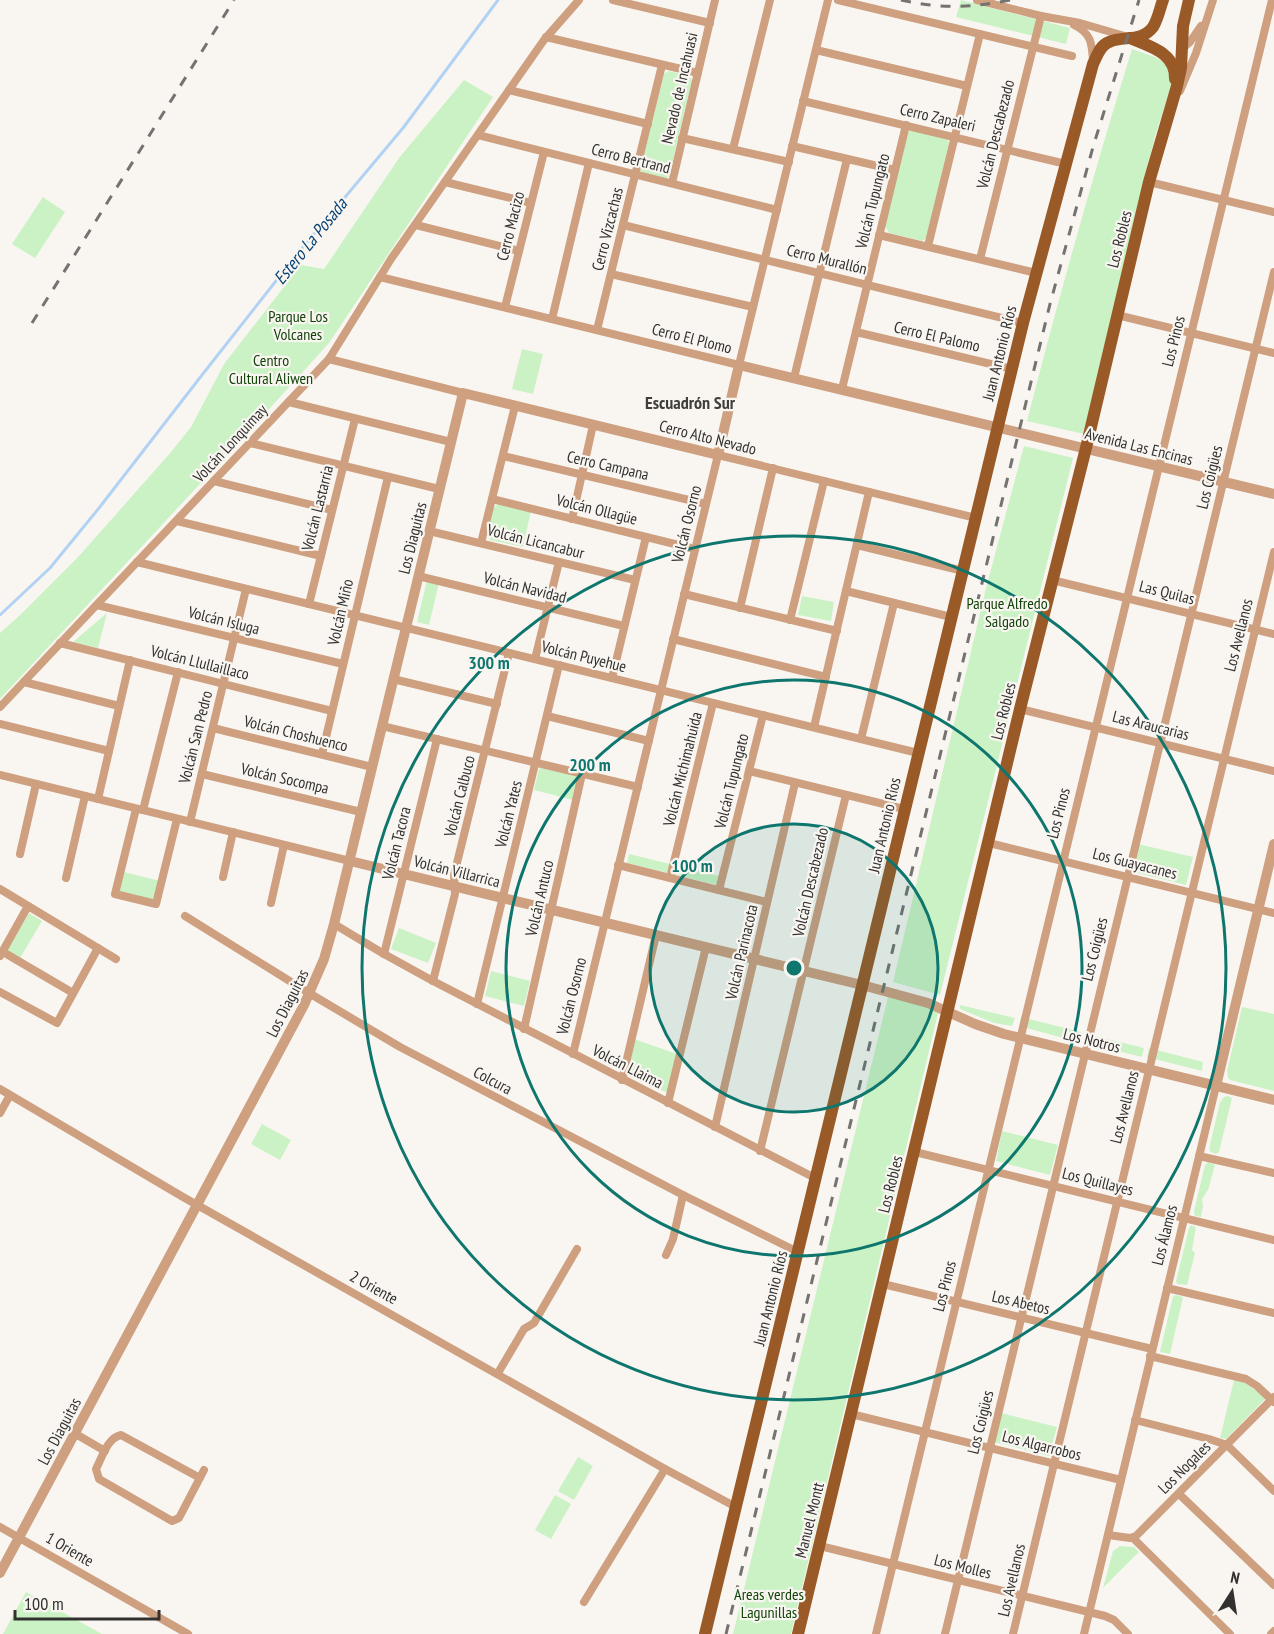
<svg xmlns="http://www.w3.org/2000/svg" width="1274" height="1634" font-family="'PT Sans Narrow',sans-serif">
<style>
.green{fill:#cbf2c4}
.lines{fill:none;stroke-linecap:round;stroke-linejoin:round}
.stream{stroke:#b3d2f3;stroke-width:3}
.minor{stroke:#cea080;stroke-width:8}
.tertiary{stroke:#cea080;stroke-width:10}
.primary{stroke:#9a5a27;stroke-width:12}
.rail{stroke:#747370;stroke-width:3;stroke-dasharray:10 10;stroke-linecap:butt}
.ring{fill:none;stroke:#0f766e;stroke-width:3}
.labels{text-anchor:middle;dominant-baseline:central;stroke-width:4.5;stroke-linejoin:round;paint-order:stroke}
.street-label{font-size:16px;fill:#32312f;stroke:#f9f6f2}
.park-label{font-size:16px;fill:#114309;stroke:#f9f6f2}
.water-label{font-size:18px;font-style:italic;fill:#084374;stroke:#f9f6f2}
.neighbourhood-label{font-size:18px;font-weight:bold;fill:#403e3b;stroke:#f9f6f2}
.centre{fill:#0f766e;stroke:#f9f6f2;stroke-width:3}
.ring-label{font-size:18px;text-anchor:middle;font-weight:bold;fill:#0f766e;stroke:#f9f6f2;stroke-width:4.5;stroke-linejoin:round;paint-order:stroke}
</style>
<rect width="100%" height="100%" fill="#f9f6f2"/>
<!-- green -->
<g class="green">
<path d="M961,0L1070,28L1066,44L956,17Z"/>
<path d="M1132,49L1155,57L1172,67L1174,77L1155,136L1084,434L1027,421C1059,296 1094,172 1132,49Z"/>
<path d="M669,71L689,76L692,80L669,176L665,179L642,173L640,170L664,74Z"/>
<path d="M464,80L493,97L329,343L251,429L0,699V633L20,615L79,556L171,452L191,427L224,364L301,265L324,269L399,158Z"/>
<path d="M911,130L947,138L949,143L927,238L922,241L889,233L885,226L907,133Z"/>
<path d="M43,197L65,212L35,258L12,244Z"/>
<path d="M522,349L543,354L533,394L512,389Z"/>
<path d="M1024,446L1073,458L940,995L893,982L986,588Z"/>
<path d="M500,503L531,511L523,547L490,540L487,534L493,508Z"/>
<path d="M427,580L439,583L429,625L417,622Z"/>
<path d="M802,596L834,602L831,621L798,615Z"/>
<path d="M107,613L98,648L73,642Z"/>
<path d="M543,767L576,775L577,779L573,800L534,790L539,769Z"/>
<path d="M1138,844L1193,857L1186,885L1133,872Z"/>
<path d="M629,854L719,876L717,885L627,863Z"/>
<path d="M124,872L160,881L155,901L119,893Z"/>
<path d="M29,913L42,921L20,958L7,951Z"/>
<path d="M399,928L436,943L428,963L391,949Z"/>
<path d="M491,971L530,981L524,1006L485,996Z"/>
<path d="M888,997L928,1006L938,1013L791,1634H733Z"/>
<path d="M960,1005L1015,1018L1012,1026L994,1023L960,1009Z"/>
<path d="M1242,1007L1274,1014V1091L1230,1080L1228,1078L1227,1071Z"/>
<path d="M1021,1017L1081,1032L1078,1042L1019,1026Z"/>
<path d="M1087,1034L1144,1048L1142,1057L1085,1043Z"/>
<path d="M634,1039L677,1054L669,1090L665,1092L625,1072Z"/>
<path d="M1149,1048L1203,1062L1202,1071L1147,1057Z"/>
<path d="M1228,1096L1232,1098L1219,1152L1216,1154L1211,1152L1209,1149L1220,1102L1224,1097Z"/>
<path d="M262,1124L291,1140L280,1160L251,1144Z"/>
<path d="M1002,1131L1058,1145L1050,1175L996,1161Z"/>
<path d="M1208,1162L1215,1165L1208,1190L1202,1199L1203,1206L1201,1217L1195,1216L1194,1211L1205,1165Z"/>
<path d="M1191,1225L1196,1227L1192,1250L1195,1253L1187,1285L1177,1284L1176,1281L1189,1228Z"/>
<path d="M1176,1295L1183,1297L1170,1354L1160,1352L1173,1296Z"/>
<path d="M1234,1380L1245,1383L1266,1398L1226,1439L1220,1438Z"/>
<path d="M1001,1413L1057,1427L1049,1456L994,1442Z"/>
<path d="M578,1457L593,1466L574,1500L558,1491Z"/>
<path d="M555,1495L571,1504L551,1539L535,1530Z"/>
<path d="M1120,1546L1134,1547L1139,1552L1103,1588L1113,1551Z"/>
<path d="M26,1592L102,1634H3Z"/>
</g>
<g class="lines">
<!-- stream -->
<path class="stream" d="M0,615L50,568L99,508L202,375L294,258L403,128L498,0"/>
<!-- minor -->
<g class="minor">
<path d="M613,0L710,23"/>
<path d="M838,0L1072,56"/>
<path d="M977,0L1041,16L1080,23L1128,37"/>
<path d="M1074,25C1091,33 1092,43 1093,61"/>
<path d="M546,37L698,73"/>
<path d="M1182,49L1190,42L1201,26"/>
<path d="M816,50L967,86"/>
<path d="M509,90L648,124"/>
<path d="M1180,91L1196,53L1213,0"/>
<path d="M803,101L1066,164"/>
<path d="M478,135L777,210"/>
<path d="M682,138L789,162"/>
<path d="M792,146L895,170"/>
<path d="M733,149L770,0"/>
<path d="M445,182L531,203"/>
<path d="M1149,182L1274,212"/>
<path d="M672,183L715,0"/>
<path d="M416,225L519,251"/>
<path d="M623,225L1023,323"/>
<path d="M879,235L1036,273"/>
<path d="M928,246L980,34"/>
<path d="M980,259L1041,16"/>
<path d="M611,274L753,307"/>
<path d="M380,277L739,365L828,0"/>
<path d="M505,307L544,152"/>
<path d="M1117,315L1274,353"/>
<path d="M552,319L589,163"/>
<path d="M597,330L662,65"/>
<path d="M856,332L1012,369"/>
<path d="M329,359L463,393"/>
<path d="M794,378L847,159"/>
<path d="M842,389L906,125"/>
<path d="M289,402L451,442"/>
<path d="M250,443L439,489"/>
<path d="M503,456L706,504"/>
<path d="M214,481L332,510"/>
<path d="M492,499L695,549"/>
<path d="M572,519L593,425"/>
<path d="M177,521L321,556"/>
<path d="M429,531L635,580"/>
<path d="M481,543L515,406"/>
<path d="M857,545L963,571"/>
<path d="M137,562L918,753"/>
<path d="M418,576L624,626"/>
<path d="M1052,580L1274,634"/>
<path d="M846,591L951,617"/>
<path d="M684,594L837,631"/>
<path d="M309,604L355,419"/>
<path d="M97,605L343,664"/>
<path d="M740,608L773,468"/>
<path d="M790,620L824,481"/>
<path d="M673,639L826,677"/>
<path d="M60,643L332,711"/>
<path d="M535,659L559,562"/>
<path d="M612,678L646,537"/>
<path d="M393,679L497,704"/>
<path d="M24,682L119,706"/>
<path d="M0,707L329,359L391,259L509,90L544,40L579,0"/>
<path d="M1020,709L1274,771"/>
<path d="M547,716L649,741"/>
<path d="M0,724L109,751"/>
<path d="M382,726L638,787"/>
<path d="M814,727L869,492"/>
<path d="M213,728L372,767"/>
<path d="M861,739L894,603"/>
<path d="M322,754L388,477"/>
<path d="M749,771L904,809"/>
<path d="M202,774L361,812"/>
<path d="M0,775L350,861"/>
<path d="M98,799L130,660"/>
<path d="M136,809L115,894L156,904L177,819"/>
<path d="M143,810L178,672"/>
<path d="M190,822L246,589"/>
<path d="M989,843L1274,913"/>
<path d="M20,854L36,784"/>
<path d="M618,865L767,902"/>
<path d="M223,877L233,832"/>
<path d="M66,878L85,796"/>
<path d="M670,878L713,703"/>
<path d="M0,889L116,959"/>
<path d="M719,890L763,715"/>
<path d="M271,903L284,845"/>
<path d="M185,916L309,993L400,1047L683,1195L798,1252"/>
<path d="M334,924L384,954L433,981L815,1178"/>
<path d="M3,952L73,993"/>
<path d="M384,954L437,739"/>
<path d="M0,956L28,906"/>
<path d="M433,981L455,894L454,875L509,653"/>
<path d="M0,992L57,1023L98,948"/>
<path d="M477,1004L559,665"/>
<path d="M524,1029L582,774"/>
<path d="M573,1054L718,455L976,518"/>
<path d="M622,1080L656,935"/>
<path d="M0,1089L183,1197L665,1469L736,1507"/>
<path d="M668,1103L706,947"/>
<path d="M0,1113L10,1095"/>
<path d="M715,1127L795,783"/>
<path d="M760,1151L846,795"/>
<path d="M915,1152L1274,1240"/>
<path d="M1199,1156L1274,1173"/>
<path d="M666,1255L673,1239L683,1195"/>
<path d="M883,1284L1152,1349"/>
<path d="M1167,1288L1274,1313"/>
<path d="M1150,1356L1246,1379L1257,1386L1274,1402"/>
<path d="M498,1373L524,1329L534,1323L577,1249"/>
<path d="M851,1414L1121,1480"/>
<path d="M1135,1420L1209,1439L1227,1445L1274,1491"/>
<path d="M74,1433L105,1451"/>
<path d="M200,1478L121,1435C107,1438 102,1458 96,1469L99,1479L172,1521L179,1518L204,1470"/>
<path d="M1179,1494L1274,1585"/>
<path d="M0,1527L188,1634"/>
<path d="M1108,1535L1130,1538L1136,1536L1274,1397"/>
<path d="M1133,1538L1230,1634"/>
<path d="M820,1546L1105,1616L1114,1620L1128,1634"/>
<path d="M584,1602L665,1469"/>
<path d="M876,1634L1272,0"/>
<path d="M945,1634L1274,272"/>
<path d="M1013,1634L1274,552"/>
<path d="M1084,1634L1216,1086"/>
<path d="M1271,1634L1274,1631"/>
</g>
<!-- tertiary -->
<g class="tertiary">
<path d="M350,861L862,985L928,1003L975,1024L1004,1034L1274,1100"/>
<path d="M1216,1086L1274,844"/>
<path d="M0,1573L304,1005L324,959L334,924L463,393L718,455L739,365L1274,494"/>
</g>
<!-- primary -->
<g class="primary">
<path d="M1130,38C1151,47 1176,53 1175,79"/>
<path d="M705,1634L1023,323L1093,64C1097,56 1100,45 1109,42C1124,35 1141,43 1153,27C1158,19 1160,8 1163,0"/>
<path d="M798,1634L1020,709L1086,448L1149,182L1177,86L1181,68L1183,26L1189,0"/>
</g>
<!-- rail -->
<g class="rail">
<path d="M901,0C940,9 971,8 1010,0"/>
<path d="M32,323L234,0"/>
<path d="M726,1634L1050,304L1093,147L1139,0"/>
</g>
</g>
<!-- distance rings -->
<circle cx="794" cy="968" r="144" fill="#0f766e" fill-opacity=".12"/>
<g class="ring">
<circle cx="794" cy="968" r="144"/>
<circle cx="794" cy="968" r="288"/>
<circle cx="794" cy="968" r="432"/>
</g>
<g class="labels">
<!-- street labels -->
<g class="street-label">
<text transform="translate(679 88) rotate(-77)">Nevado de Incahuasi</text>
<text transform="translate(938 117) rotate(13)">Cerro Zapaleri</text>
<text transform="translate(995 134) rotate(-76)">Volcán Descabezado</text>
<text transform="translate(631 158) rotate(14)">Cerro Bertrand</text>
<text transform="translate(872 201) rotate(-76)">Volcán Tupungato</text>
<text transform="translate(510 226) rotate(-76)">Cerro Macizo</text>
<text transform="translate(607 229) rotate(-76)">Cerro Vizcachas</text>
<text transform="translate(1119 239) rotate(-76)">Los Robles</text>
<text transform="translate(827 259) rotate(14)">Cerro Murallón</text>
<text transform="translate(937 336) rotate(13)">Cerro El Palomo</text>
<text transform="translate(692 338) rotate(14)">Cerro El Plomo</text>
<text transform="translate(1173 341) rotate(-76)">Los Pinos</text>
<text transform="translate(999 353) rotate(-76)">Juan Antonio Ríos</text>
<text transform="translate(708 437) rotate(14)">Cerro Alto Nevado</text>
<text transform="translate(230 443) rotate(-47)">Volcán Lonquimay</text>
<text transform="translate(1139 446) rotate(14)">Avenida Las Encinas</text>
<text transform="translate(608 465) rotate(13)">Cerro Campana</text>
<text transform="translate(1209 477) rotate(-76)">Los Coigües</text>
<text transform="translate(317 508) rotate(-76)">Volcán Lastarria</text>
<text transform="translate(597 509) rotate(14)">Volcán Ollagüe</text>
<text transform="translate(686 524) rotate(-76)">Volcán Osorno</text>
<text transform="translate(412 538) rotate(-76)">Los Diaguitas</text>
<text transform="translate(536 541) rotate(14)">Volcán Licancabur</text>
<text transform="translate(525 587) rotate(14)">Volcán Navidad</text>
<text transform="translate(1167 592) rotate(14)">Las Quilas</text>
<text transform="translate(340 612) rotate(-77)">Volcán Miño</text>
<text transform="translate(224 620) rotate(14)">Volcán Isluga</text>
<text transform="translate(1238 635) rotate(-76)">Los Avellanos</text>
<text transform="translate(584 656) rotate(14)">Volcán Puyehue</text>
<text transform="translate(200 662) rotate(14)">Volcán Llullaillaco</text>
<text transform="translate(1003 711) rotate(-76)">Los Robles</text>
<text transform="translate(1151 725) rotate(14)">Las Araucarias</text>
<text transform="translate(296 733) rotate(14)">Volcán Choshuenco</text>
<text transform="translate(195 737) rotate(-76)">Volcán San Pedro</text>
<text transform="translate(682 769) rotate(-76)">Volcán Michimahuida</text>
<text transform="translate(285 778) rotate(13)">Volcán Socompa</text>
<text transform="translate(731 781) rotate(-76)">Volcán Tupungato</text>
<text transform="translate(459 796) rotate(-76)">Volcán Calbuco</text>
<text transform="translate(1058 813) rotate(-76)">Los Pinos</text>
<text transform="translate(508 814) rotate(-76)">Volcán Yates</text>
<text transform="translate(884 825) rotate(-77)">Juan Antonio Ríos</text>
<text transform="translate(396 843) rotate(-76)">Volcán Tacora</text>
<text transform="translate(1135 863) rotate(14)">Los Guayacanes</text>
<text transform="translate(457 871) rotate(14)">Volcán Villarrica</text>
<text transform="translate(810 882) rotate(-77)">Volcán Descabezado</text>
<text transform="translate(539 898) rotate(-77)">Volcán Antuco</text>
<text transform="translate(1094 949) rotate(-76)">Los Coigües</text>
<text transform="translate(741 952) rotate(-77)">Volcán Parinacota</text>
<text transform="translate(571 996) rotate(-76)">Volcán Osorno</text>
<text transform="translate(287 1003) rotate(-63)">Los Diaguitas</text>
<text transform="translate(1092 1040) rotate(14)">Los Notros</text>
<text transform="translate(628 1066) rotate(27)">Volcán Llaima</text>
<text transform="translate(493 1080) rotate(28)">Colcura</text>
<text transform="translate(1124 1107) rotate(-76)">Los Avellanos</text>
<text transform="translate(1098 1181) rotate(14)">Los Quillayes</text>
<text transform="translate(890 1184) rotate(-76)">Los Robles</text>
<text transform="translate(1164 1235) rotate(-76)">Los Álamos</text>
<text transform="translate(944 1286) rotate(-76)">Los Pinos</text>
<text transform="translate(374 1287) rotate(29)">2 Oriente</text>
<text transform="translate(770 1298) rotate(-76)">Juan Antonio Ríos</text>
<text transform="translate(1021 1302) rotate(13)">Los Abetos</text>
<text transform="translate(980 1422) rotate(-76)">Los Coigües</text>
<text transform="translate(59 1431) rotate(-62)">Los Diaguitas</text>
<text transform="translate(1042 1445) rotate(14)">Los Algarrobos</text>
<text transform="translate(1184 1467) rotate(-45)">Los Nogales</text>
<text transform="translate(809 1520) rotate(-76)">Manuel Montt</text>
<text transform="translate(70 1549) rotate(30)">1 Oriente</text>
<text transform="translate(963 1566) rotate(14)">Los Molles</text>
<text transform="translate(1011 1580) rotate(-77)">Los Avellanos</text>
</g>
<!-- park labels -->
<g class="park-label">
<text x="298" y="316">Parque Los<tspan x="298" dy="18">Volcanes</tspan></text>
<text x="271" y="360">Centro<tspan x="271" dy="18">Cultural Aliwen</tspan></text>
<text x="1007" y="603">Parque Alfredo<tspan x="1007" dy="18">Salgado</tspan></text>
<text x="769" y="1594">Areas verdes<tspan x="769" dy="18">Lagunillas</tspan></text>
</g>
<!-- water labels -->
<g class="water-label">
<text transform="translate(310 241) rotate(-51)">Estero La Posada</text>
</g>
<!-- neighbourhood labels -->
<g class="neighbourhood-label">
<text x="690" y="402">Escuadrón Sur</text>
</g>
</g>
<circle cx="794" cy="968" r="9" class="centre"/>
<g class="ring-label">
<text x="489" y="669">300 m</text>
<text x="590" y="771">200 m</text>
<text x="692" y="872">100 m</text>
</g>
<!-- north arrow -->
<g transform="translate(1232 1592) rotate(12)" stroke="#f9f6f2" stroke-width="4.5" paint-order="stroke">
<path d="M0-4.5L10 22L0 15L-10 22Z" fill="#32312f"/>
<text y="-9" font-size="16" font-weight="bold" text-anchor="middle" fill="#32312f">N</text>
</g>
<!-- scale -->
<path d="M15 1610v9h144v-9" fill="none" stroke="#32312f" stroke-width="3"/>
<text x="24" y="1610" font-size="18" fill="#32312f" stroke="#f9f6f2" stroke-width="4.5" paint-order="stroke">100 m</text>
</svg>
